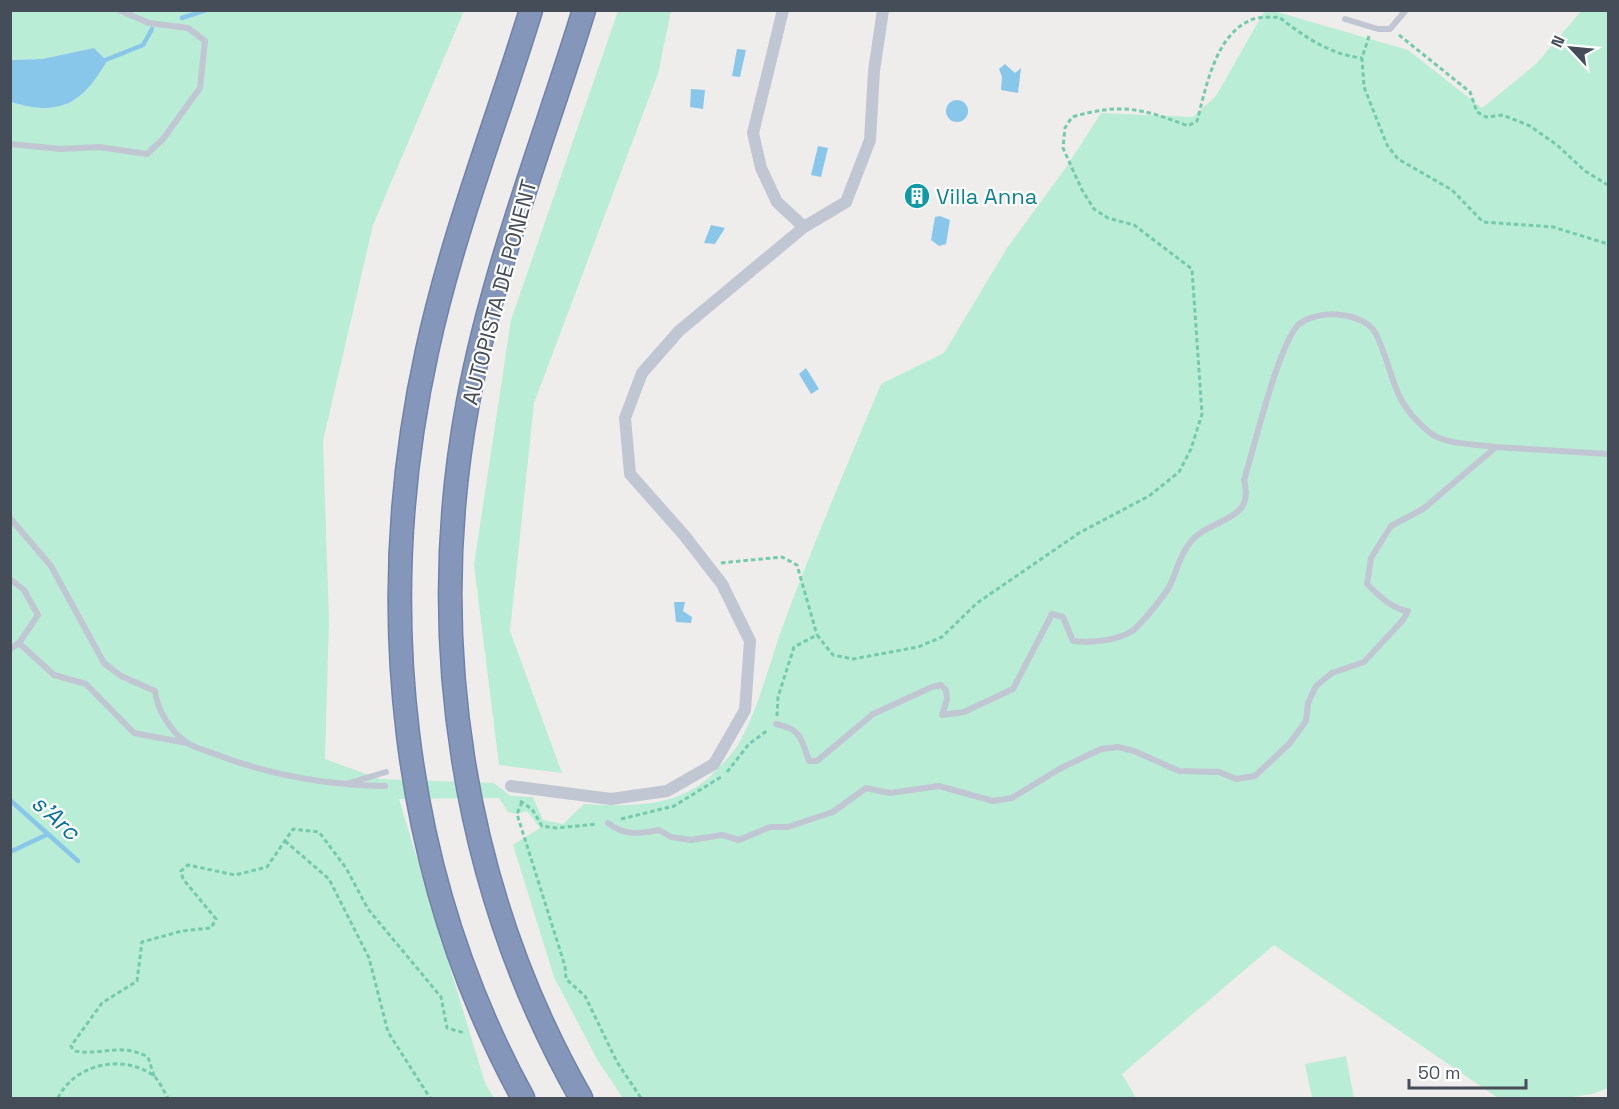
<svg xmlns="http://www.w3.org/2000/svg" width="1619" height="1109" font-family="'Space Grotesk',sans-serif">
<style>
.green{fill:#baedd5}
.water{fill:#88c7ea}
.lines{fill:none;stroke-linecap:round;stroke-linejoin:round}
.stream{stroke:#88c7ea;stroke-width:4.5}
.highway-casing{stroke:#7082a7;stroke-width:25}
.path{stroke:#73caac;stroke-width:3;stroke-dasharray:4.5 3;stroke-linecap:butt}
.lane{stroke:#c0c6d2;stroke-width:6}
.street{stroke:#c0c6d2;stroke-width:12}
.highway{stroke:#8497bb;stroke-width:22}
.labels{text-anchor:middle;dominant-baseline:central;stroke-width:4.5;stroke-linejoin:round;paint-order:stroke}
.culture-label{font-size:22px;fill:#0d838f;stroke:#fff;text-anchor:start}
.street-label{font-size:22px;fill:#454d59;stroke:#fff}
.water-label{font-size:24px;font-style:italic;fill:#0e6fa3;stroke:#fff}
</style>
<rect width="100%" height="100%" fill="#efedec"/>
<!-- green -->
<g class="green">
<path d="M1265,10L1274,11L1408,50L1482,108L1536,64L1581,11H1608V1088L1592,1094L1566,1098H1498L1274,945L1122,1074L1136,1098H623L598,1061L554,977L513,845L540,828L527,811L517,814L508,812L499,798L399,799L485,1083L494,1098H11V102C61,117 81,104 107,61L94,48L42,59L11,60V11H464L373,225L323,441L329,621L325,759L380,779L494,783L511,796L533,797L543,820L563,824L584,804C622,806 664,808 698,786C709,779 733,754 739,743C761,703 769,662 785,620C815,540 848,462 881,384L944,353L1007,248L1067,166L1101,113L1193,117L1216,96Z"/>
<path d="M618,11H671L658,74L534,403L510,631L562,773L499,765L474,565L511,320Z"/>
<path d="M1346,1056L1354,1098H1312L1305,1064Z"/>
</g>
<!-- water -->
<g class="water">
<path d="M94,48L107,61C82,104 60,117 11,102V60L42,59Z"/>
<path d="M737,49L746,50L740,77L732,76Z"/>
<path d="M1005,64L1015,73L1021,68L1018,93L1001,90L1002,77L999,69Z"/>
<path d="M691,89L705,90L703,109L690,107Z"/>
<circle cx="957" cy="111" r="11"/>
<path d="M818,146L828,148L821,177L811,175Z"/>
<path d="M940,216L950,220L946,244L939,246L931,240L935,217Z"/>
<path d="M711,225L725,228L715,244L704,243Z"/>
<path d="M806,368L819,389L811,394L799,374Z"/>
<path d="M674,602H685L683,611L692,617L691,623L676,622Z"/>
</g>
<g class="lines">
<!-- stream -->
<g class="stream">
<path d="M182,18L206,10"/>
<path d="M103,61L143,45L152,29"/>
<path d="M10,800L78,861"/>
<path d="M10,852L46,835"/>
</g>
<!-- highway casing -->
<g class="highway-casing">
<g id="highway">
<path d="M523,1098C399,871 372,602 427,351C452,235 496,124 531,10"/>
<path d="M581,1098C462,889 424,638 468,402C493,268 544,140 584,10"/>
</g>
</g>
<!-- path -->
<g class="path">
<path d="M1399,35L1470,92L1477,112L1486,117L1503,115L1530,126L1557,145L1585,171L1608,185"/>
<path d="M1369,36L1362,58L1364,87L1387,145L1398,159L1452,190L1483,222L1553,227L1608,244"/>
<path d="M721,563L782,557L797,565L817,635"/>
<path d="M777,716L778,697L794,647L817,635L833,655L853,659L918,647L942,637L977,603L1079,533L1149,496L1179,472L1191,449L1202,414L1192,269L1134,225L1108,218L1094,209L1082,190L1063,148L1065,128L1072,117C1120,103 1142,108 1188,126L1197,121C1206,88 1215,35 1251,20C1258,16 1271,18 1279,17C1303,36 1331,55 1362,58"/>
<path d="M727,772L749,744L768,730"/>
<path d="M520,801L532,809L542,826L556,828L597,824"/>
<path d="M522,802L517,814L565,966L566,979L585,996L617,1062L641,1098"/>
<path d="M621,819L674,806L721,777"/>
<path d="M285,841L329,879L369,958L388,1032L430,1098"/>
<path d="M154,1076L148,1057C120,1042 102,1056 74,1051L71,1046L102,1003L137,981L142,942L182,931L211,928L216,919L183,879L181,871L188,865L235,875L267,867L293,829L319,832L346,868L368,909L441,997L447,1028L465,1033"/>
<path d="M58,1098C74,1065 121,1053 153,1075C159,1080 164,1092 168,1098"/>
</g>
<!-- lane -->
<g class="lane">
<path d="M1345,19L1378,29H1390L1406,10"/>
<path d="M10,144L61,149L99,147L147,154L163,139L200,88L205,41L188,28L149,23L119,10"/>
<path d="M10,518L51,566L104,663L121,676L155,691C157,710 172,734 189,744C196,748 206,751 215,754C269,775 327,785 385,786"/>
<path d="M10,579L24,590L38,615L19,643"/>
<path d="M10,649L19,643L54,675L86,684L134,733L187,743"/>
<path d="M776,724C801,729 801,738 809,761H817L873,714L932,687L941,685L946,690L947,699L942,715L964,712L1013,689L1052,614L1063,617L1073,641C1091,643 1116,641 1132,631C1140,626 1162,598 1168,589C1176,575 1179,555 1190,543C1209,517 1256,523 1244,480C1254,448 1278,346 1298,325C1308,316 1328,313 1341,315C1353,316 1370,322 1376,334C1396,375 1389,399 1429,432C1444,445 1477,444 1496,447"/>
<path d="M346,784L386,772"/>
<path d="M608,823C624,836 640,834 659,830L671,837L691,840L722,835L739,840L770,827H788L833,812L866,788L890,793L939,786L993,801L1012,798L1061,768L1101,749L1118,747L1134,751L1179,771L1219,772L1236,779L1255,776L1289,744L1306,721L1308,703L1316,686L1332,673L1364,662L1403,620L1408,611C1392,609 1378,595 1367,584L1371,558L1391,526L1423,509L1496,447L1608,454"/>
</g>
<!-- street -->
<g class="street">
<path d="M783,10L753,133L761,168L777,202L804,227"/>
<path d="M511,786L611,799L667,791L714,764L745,710L750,641L722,584L684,535L630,474L625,418L642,373L679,331L804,227L846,202L870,140L874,71L883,10"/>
</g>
<!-- highway -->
<use href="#highway" class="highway"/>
</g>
<!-- icons -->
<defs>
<g id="building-disc" transform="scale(1.35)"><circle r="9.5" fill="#0f9aa8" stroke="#fff"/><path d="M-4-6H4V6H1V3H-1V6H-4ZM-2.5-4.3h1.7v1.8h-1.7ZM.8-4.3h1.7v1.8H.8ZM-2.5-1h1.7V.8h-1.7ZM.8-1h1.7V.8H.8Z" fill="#fff"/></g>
</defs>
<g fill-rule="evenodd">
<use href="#building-disc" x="917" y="196"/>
</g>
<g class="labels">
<!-- culture labels -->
<g class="culture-label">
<text x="936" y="196">Villa Anna</text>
</g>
<!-- street labels -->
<g class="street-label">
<text transform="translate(499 292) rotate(-75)">AUTOPISTA DE PONENT</text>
</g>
<!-- water labels -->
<g class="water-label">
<text transform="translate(56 817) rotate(42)">s'Arc</text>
</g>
</g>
<!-- border -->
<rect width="1619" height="1109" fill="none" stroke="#454d59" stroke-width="24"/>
<!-- north arrow -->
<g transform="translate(1571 48) rotate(296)" stroke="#ffffff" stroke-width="4.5" paint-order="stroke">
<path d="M0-4.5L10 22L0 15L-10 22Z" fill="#454d59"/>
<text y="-9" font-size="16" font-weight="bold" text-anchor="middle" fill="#454d59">N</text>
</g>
<!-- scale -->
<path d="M1409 1079v9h117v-9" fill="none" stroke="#454d59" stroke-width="3"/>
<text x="1418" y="1079" font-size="18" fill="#454d59" stroke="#ffffff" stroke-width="4.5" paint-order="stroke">50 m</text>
</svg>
